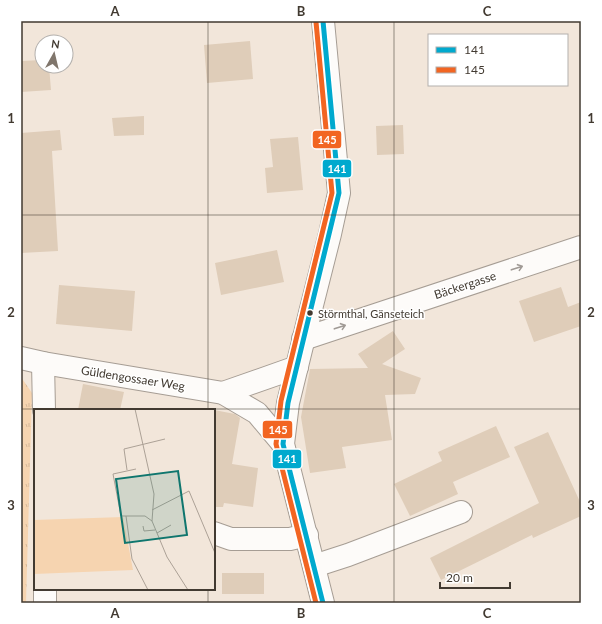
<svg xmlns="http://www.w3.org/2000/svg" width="602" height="624" font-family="Lato,sans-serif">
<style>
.grass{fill:url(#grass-tufts)}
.building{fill:#dfcdb9}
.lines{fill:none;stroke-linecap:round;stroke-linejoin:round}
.minor-casing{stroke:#a69d94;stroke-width:24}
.minor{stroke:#fdfbf9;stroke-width:22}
.bus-1-casing{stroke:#fff;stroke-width:8}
.bus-2-casing{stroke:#fff;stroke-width:8}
.bus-1{stroke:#00a9ce;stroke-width:5}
.bus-2{stroke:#f26522;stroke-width:5}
.oneway{stroke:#a09a95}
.grid{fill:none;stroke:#423a31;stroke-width:1;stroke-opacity:0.55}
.bus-dot{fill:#423a31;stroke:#fff;stroke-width:1.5}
.labels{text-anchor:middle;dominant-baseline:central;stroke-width:3;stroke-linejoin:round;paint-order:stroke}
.bus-label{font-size:11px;fill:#423a31;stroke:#fff;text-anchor:start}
.street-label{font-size:12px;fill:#423a31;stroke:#fff}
.inset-road{fill:none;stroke:#aca196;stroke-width:1}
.view{fill:#0f766e;fill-opacity:0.15;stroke:#0f766e;stroke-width:2}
.inset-edge{fill:none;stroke:#423a31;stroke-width:2}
.line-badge{stroke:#fff;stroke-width:1.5}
.badge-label{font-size:11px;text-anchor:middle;font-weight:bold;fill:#fff}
.neatline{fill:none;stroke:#423a31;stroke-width:1.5}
.grid-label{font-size:13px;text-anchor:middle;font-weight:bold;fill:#423a31}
</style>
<defs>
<pattern id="grass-tufts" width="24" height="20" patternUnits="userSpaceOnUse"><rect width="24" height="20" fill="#f6d4b0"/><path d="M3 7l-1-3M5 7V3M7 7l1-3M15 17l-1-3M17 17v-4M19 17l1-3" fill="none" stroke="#d4b798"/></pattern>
</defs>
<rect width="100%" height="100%" fill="#f2e6da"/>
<!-- grass -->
<path class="grass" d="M21,377L32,393L26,603H21Z"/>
<!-- building -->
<g class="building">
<path d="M250,41L253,79L207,83L204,45Z"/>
<path d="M42,60V66H49L51,90L21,92V61Z"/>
<path d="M144,116V135L114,136L112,118Z"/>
<path d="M403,125L404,154L377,155L376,126Z"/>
<path d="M60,130L62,150L52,151L58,251L21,253V133Z"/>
<path d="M298,137L303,190L267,193L265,168L273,167L270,139Z"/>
<path d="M277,250L284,282L221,295L215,263Z"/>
<path d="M59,285L135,291L132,331L56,324Z"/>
<path d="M561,287L568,307L581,302V326L534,342L519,301Z"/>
<path d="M393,331L405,349L382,364L421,378L415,394L385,395L392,440L342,447L346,468L310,473L301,417L310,369L368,368L358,354Z"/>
<path d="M83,384L124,392L120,410H78Z"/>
<path d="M214,410L235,414L240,418L232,464L258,468L253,507L224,503L223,507H214Z"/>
<path d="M496,426L510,457L453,482L458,494L410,516L394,484L442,461L438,452Z"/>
<path d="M548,432L581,504V516L533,538L532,535L441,580L430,558L539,503L514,447Z"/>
<rect x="222" y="573" width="42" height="21"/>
</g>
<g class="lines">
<!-- minor casing -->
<g class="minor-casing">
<g id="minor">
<path d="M323,21L339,193L330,234L310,313L288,403L283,444L323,603"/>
<path d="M303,339L581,247"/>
<path d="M21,358L43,363L223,393L257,413L283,444"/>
<path d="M43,363L44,410"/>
<path d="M223,393L297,367"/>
<path d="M214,533L231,539H290L307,535"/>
<path d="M314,566L348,555L461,512"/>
<path d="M45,589V603"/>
</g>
</g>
<!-- minor -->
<use href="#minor" class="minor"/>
<!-- bus-1 casing -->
<g class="bus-1-casing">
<path id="bus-1" d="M323,21L339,193L288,403L283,444L323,603"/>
</g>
<!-- bus-2 casing -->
<g class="bus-2-casing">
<path id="bus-2" d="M316,603L276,444L281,401L332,193L316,22"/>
</g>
<!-- bus-1 -->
<use href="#bus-1" class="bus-1"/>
<!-- bus-2 -->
<use href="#bus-2" class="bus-2"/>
</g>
<!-- one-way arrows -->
<defs><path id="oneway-shaft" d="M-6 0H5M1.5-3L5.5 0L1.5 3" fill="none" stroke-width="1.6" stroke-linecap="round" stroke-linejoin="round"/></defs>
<g class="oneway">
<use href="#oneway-shaft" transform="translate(517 268) rotate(-18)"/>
<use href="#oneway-shaft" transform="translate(340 327) rotate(-18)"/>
</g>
<!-- grid -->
<path class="grid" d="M208,21V410M394,21V603M21,215H581M21,409H581M208,589V603"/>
<!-- markers -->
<circle class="bus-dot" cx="310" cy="313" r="3.5"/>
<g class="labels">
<!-- bus labels -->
<g class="bus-label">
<text x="318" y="313">Störmthal, Gänseteich</text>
</g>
<!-- street labels -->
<g class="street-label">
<text transform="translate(465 285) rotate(-18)">Bäckergasse</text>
<text transform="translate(133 378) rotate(9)">Güldengossaer Weg</text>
</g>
</g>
<!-- overview -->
<g transform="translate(34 409)">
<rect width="181" height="181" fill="#f2e6da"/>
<path d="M89,108L99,161L0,165V111Z" fill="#f6d4b0"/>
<path class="inset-road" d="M101,0L120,85L118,112L133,148L154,181M102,60L79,65L87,107H111L118,112M93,61L90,40L131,30M118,101L155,82L181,144M92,107L98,150L114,181M109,117L110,122L121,121M123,124L137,116"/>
<path class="view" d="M144,62L153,126L91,134L82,70Z"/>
<rect width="181" height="181" class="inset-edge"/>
</g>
<g class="line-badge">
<rect x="312" y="130" width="30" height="19" rx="4" fill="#f26522"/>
<rect x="322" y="159" width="30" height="19" rx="4" fill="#00a9ce"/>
<rect x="262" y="420" width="31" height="19" rx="4" fill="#f26522"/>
<rect x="272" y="449" width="30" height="20" rx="4" fill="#00a9ce"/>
</g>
<g class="badge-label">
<text x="327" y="144">145</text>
<text x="337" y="173">141</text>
<text x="278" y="434">145</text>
<text x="287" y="463">141</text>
</g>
<!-- border -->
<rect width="602" height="624" fill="none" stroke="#ffffff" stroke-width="44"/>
<!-- legend -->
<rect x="428" y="34" width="140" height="52" fill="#ffffff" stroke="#b3b0ad"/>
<rect x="436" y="47" width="20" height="6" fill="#00a9ce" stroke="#b3b0ad"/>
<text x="464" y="54" font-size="12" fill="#423a31">141</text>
<rect x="436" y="67" width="20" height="6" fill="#f26522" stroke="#b3b0ad"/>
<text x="464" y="74" font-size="12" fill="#423a31">145</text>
<!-- north arrow -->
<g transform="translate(54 54) rotate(8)"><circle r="19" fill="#ffffff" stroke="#b3b0ad"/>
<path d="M0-3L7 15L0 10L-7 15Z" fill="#80766c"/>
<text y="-6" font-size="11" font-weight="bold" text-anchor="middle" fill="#423a31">N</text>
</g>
<!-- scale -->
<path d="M440 582v6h70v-6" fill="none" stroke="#423a31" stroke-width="2"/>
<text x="446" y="582" font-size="12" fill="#423a31" stroke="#ffffff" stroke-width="3" paint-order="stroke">20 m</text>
<rect x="22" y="22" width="558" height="580" class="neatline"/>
<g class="grid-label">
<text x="115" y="16">A</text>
<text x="301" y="16">B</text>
<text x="487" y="16">C</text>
<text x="11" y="123">1</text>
<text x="591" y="123">1</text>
<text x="11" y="317">2</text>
<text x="591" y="317">2</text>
<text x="11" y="510">3</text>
<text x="591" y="510">3</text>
<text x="115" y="618">A</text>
<text x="301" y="618">B</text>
<text x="487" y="618">C</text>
</g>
</svg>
